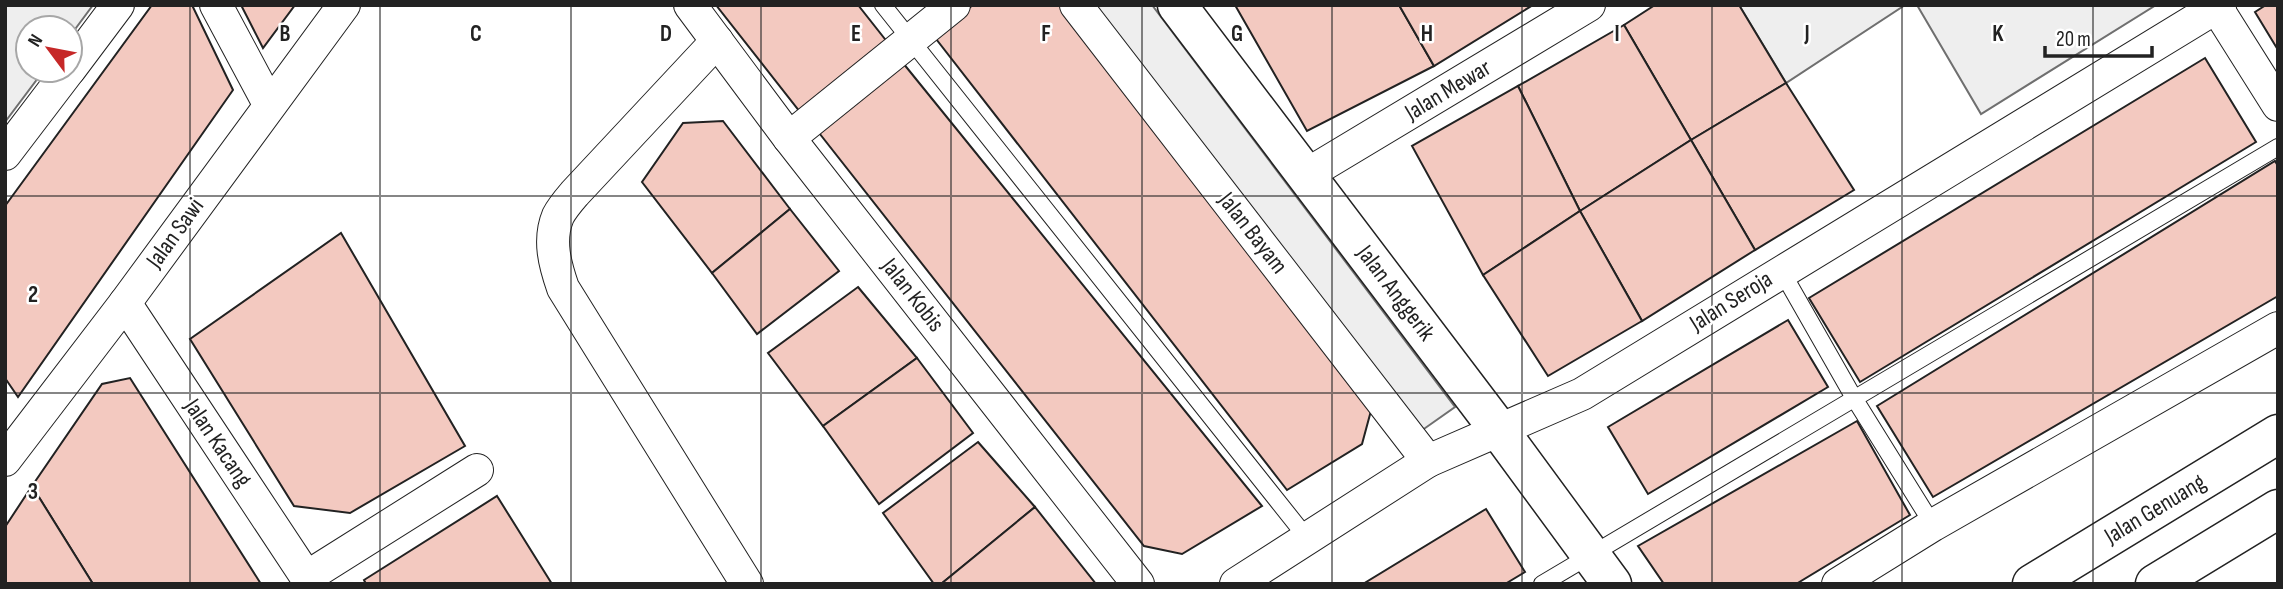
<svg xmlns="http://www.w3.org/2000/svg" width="2283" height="589" font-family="'Sofia Sans Condensed',sans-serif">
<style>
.green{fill:#eee;stroke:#6f6f6f;stroke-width:2}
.building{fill:#f3c9c0;stroke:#222;stroke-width:2}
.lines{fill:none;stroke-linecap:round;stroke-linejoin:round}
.lane-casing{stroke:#222;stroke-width:18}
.street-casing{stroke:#222;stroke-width:34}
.secondary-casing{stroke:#222;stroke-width:41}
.highway-casing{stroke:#222;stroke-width:41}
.lane{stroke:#fff;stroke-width:16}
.street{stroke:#fff;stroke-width:32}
.secondary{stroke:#fff;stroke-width:38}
.highway{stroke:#fff;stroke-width:38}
.grid{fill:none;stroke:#222;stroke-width:2;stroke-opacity:0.55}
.labels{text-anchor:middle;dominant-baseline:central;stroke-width:5;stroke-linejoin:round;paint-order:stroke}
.street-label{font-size:24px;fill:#222;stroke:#fff}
.grid-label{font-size:23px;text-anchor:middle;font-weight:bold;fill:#222;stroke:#fff;stroke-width:5;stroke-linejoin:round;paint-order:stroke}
</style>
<rect width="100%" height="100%" fill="#fff"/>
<!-- green -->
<g class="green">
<path d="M5,5H93L70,36V28H28V70H44L5,122Z"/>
<path d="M1093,5H1152L1455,407L1421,431Z"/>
<path d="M1739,5H1905L1786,83Z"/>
<path d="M1917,5H2156L1981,114Z"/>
</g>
<!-- building -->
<g class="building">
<path d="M152,5H192L233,90L18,397L5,378V206Z"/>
<path d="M241,5H295L263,48Z"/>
<path d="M716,5H858L892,48L804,117Z"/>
<path d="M973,5H1062L1372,407L1362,444L1287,490L933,35Z"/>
<path d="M1235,5H1399L1434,66L1307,131Z"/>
<path d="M1399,5H1533L1434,66Z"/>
<path d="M1655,5H1739L1786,83L1691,140L1624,25Z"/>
<path d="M2266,5H2278V50L2255,12Z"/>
<path d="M1624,25L1691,140L1580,211L1518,86Z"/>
<path d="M2205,58L2256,142L1860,382L1809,298Z"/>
<path d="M903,63L1262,506L1182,554L1144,546L816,129Z"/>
<path d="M1786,83L1854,190L1755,250L1691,140Z"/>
<path d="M1518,86L1580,211L1483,275L1412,146Z"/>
<path d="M723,121L790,209L712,273L642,182L683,123Z"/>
<path d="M1691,140L1755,250L1642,321L1580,211Z"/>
<path d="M2275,161L2278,166V296L1933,497L1877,406Z"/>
<path d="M790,209L839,271L757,334L712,273Z"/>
<path d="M1580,211L1642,321L1548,376L1483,275Z"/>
<path d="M341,233L465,446L350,513L294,506L190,339Z"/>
<path d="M858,287L917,358L823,426L768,353Z"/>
<path d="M1788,320L1828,387L1648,494L1608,427Z"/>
<path d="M917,358L973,433L879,504L823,426Z"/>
<path d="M130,378L261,584H93L32,486L102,384Z"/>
<path d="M1857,421L1910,515L1796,584H1664L1638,546Z"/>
<path d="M978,442L1035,507L941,584H934L883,513Z"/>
<path d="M32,486L93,584H5V527Z"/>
<path d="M497,496L552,584H366L364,580Z"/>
<path d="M1035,507L1096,584H941Z"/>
<path d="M1486,509L1525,572L1505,584H1363Z"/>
</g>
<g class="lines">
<!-- lane casing -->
<g class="lane-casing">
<g id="lane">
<path d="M883,5L1307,538"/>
<path d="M1781,270L1854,398L1933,525"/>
<path d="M1542,584L2278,147"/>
</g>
</g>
<!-- street casing -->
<g class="street-casing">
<g id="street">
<path d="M216,5L269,104"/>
<path d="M690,5L789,138L1138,584"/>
<path d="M1076,5L1428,461"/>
<path d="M2215,5L2278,105"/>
<path d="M717,41L575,193C569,200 562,208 558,216C548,240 555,265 563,288L747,584"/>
<path d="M70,69L118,5"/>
<path d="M789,138L954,5"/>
<path d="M5,154L69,70"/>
<path d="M1306,175L1589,5"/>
<path d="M125,303L311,584"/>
<path d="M5,460L125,303L344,5"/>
<path d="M307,577L477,470"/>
<path d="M1236,584L1428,461L1582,394L2220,5"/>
<path d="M1838,584L1933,525L2278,328"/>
</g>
</g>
<!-- secondary casing -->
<g class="secondary-casing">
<path id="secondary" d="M1177,5L1499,430L1612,584"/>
</g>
<!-- highway casing -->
<g class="highway-casing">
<g id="highway">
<path d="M2032,584L2278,434"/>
<path d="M2155,584L2278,509"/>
</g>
</g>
<!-- lane -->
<use href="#lane" class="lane"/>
<!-- street -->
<use href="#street" class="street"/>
<!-- secondary -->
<use href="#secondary" class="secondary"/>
<!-- highway -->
<use href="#highway" class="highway"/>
</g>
<!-- grid -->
<path class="grid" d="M190,5V584M380,5V584M571,5V584M761,5V584M951,5V584M1142,5V584M1332,5V584M1522,5V584M1712,5V584M1902,5V584M2093,5V584M5,196H2278M5,393H2278"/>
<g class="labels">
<!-- street labels -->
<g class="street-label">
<text transform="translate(1448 90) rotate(-31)">Jalan Mewar</text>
<text transform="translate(175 233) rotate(-54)">Jalan Sawi</text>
<text transform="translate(1253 233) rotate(52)">Jalan Bayam</text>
<text transform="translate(1396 293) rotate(53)">Jalan Anggerik</text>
<text transform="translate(913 295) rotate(52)">Jalan Kobis</text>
<text transform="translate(1731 301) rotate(-32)">Jalan Seroja</text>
<text transform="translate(218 443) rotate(56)">Jalan Kacang</text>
<text transform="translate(2155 509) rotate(-31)">Jalan Genuang</text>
</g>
</g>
<g class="grid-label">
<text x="285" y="41">B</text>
<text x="476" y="41">C</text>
<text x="666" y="41">D</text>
<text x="856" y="41">E</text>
<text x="1046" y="41">F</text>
<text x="1237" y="41">G</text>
<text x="1427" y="41">H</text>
<text x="1617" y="41">I</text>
<text x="1807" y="41">J</text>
<text x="1998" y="41">K</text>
<text x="33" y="302">2</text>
<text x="33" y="499">3</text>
</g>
<!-- border -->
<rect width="2283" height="589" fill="none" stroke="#222222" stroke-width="14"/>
<!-- north arrow -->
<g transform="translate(49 49) rotate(302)"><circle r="33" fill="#ffffff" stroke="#a7a7a7" stroke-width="2"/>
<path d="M0-5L12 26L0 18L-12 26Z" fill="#c62828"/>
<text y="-10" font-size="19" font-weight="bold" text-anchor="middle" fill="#222222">N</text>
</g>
<!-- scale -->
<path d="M2045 46v10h107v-10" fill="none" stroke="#222222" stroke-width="3.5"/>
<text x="2056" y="46" font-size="21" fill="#222222" stroke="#ffffff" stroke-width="5" paint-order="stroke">20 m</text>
</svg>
